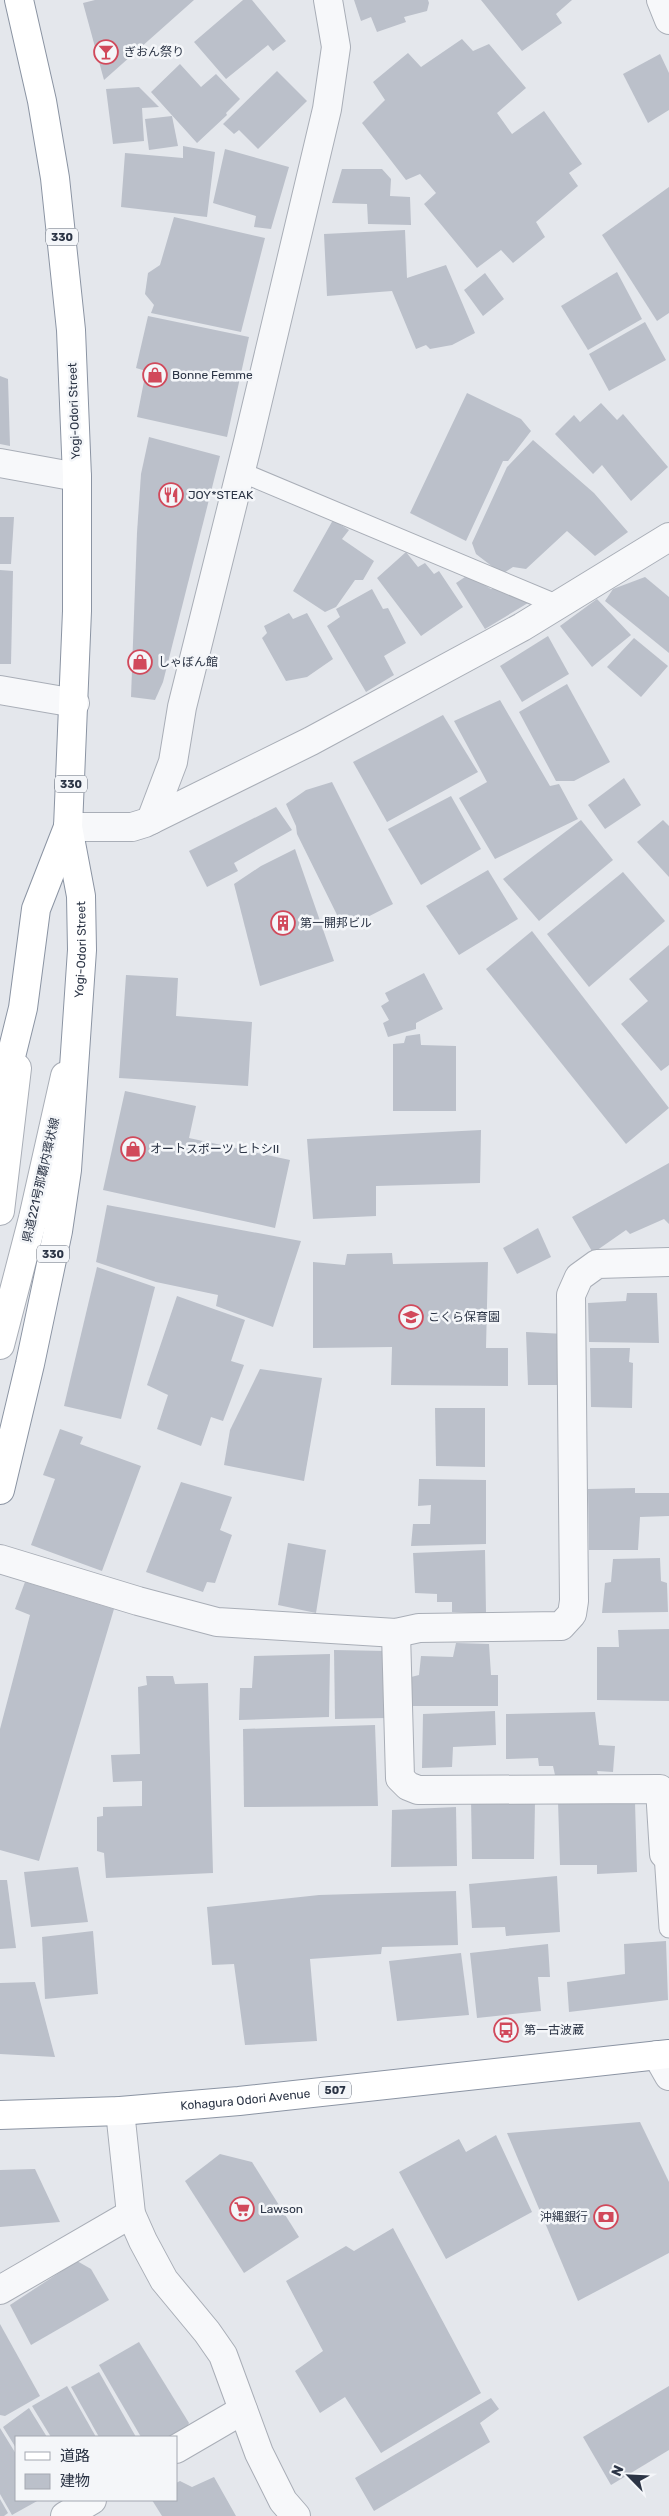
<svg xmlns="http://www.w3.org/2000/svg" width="669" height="2516" font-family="Rubik,'Noto Sans JP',sans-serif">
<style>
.building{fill:#bbc0ca}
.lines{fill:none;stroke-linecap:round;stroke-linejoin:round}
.service-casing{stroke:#a9aeb7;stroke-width:21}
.minor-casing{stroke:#a9aeb7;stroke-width:30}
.secondary-casing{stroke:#a9aeb7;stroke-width:30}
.trunk-casing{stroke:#8b94a3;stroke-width:30}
.service{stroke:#f7f8fa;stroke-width:19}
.minor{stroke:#f7f8fa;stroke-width:28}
.secondary{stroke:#fff;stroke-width:28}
.trunk{stroke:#fff;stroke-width:28}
.labels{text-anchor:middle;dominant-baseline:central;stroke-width:5;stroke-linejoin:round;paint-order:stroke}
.shield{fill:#f4f6f9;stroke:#676e7b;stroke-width:1}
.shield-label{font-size:11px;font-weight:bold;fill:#2b3445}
.poi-label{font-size:12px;fill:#2b3445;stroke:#f4f6f9;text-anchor:start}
.street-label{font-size:12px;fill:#2b3445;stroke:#f4f6f9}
</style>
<rect width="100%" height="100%" fill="#e4e7ec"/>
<!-- building -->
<g class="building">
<path d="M95,0H194L104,80L83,3Z"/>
<path d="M243,0H252L286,41L273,51L268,45L226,79L194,42Z"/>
<path d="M354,0H428L429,3L427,11L404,17L406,22L377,32L371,17L361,21Z"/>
<path d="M481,0H572L556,14L562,23L522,51Z"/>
<path d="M462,39L473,51L489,44L526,88L497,113L512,134L544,111L582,164L569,173L578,186L536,222L545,237L513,263L501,250L477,268L424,204L436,193L420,174L406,180L362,123L385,100L373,82L408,53L421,67Z"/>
<path d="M660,54L669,73V110L648,123L623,74Z"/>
<path d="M180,64L201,87L216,74L240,99L226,113L227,115L197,143L151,92Z"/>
<path d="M277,71L307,101L258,149L239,130L234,134L223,124Z"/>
<path d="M139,87L159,107L142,108L144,141L113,144L106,89Z"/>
<path d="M172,116L178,146L149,150L145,119Z"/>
<path d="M183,146L215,152L207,217L121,207L125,153L183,158Z"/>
<path d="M225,149L289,167L271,229L254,227L256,216L213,203Z"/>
<path d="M342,169H382L391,179L390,196L410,197L411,225L368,224L367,204L332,203Z"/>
<path d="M669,187V313L657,321L602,235Z"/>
<path d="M174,217L265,238L241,332L151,313L154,305L145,294L148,273L160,265Z"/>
<path d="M405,230L407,278L446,265L475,333L452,345L430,349L426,345L416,349L392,291L327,296L324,234Z"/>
<path d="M617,272L642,319L588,350L561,306Z"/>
<path d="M485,273L504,299L483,316L464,290Z"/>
<path d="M148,316L249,337L227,437L137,417L146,371L136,368Z"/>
<path d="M645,322L666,360L609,391L589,354Z"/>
<path d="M0,376L8,379L10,446L0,444Z"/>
<path d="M467,393L521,419L531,431L508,461H503L466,541L410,513Z"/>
<path d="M601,403L617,420L623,414L668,467L631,501L602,465L593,474L555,434L574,415L580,422Z"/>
<path d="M149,437L220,456L163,682L155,700L131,697L137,533L141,474Z"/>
<path d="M533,440L594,493L628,532L595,556L567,531L526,569L513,567L502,574L476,554L472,543L507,467Z"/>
<path d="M0,517H14L11,564H0Z"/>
<path d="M333,520L349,530L342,539L374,561L363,580H355L336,607L325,612L293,591Z"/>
<path d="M406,552L418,567L425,563L434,574L439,571L463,607L421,636L377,578Z"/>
<path d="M0,570L13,571L11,664H0Z"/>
<path d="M468,575L491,589L502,587L528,596V603L485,629L456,583Z"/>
<path d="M645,577L669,597V653L605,601L613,589Z"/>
<path d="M372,589L383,609L388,608L406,643L384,656L394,675L366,692L327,626L340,617L336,609Z"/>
<path d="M597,599L631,635L592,667L560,626Z"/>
<path d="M289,613L293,619L307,613L333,659L307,677L286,681L262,638L267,633L264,626Z"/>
<path d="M548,636L569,674L522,702L500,666Z"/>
<path d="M634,638L668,666L641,697L607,667Z"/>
<path d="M567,684L610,762L574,781H556L519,712Z"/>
<path d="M500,700L550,786L559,784L578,819L495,859L459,798L487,782L454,721Z"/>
<path d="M443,715L478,772L387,822L353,762Z"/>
<path d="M624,778L641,805L605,829L588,805Z"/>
<path d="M332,782L393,904L344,929L297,834L296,826L286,804L306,790Z"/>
<path d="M451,796L481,849L421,885L388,829Z"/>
<path d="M276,807L292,830L234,863L238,871L207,887L189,851Z"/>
<path d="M581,820L613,860L539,921L503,879Z"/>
<path d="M663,820L669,826V877L637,842Z"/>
<path d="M295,849L334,961L260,986L234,884L261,866Z"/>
<path d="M488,870L518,919L459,955L426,906Z"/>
<path d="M623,872L665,921L589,987L547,934Z"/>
<path d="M532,931L669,1108L626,1144L486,969Z"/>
<path d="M669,945V1065L661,1071L621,1024L648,1001L629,979Z"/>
<path d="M424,973L443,1009L416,1023V1029L388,1037L383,1023L389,1020L381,1006L389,1001L385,993Z"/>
<path d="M126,975L178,978L176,1016L252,1022L248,1086L119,1078Z"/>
<path d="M420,1034L421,1045L456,1046V1111H393V1044L404,1043L406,1036Z"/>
<path d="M125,1091L196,1106L189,1138L290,1160L275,1228L103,1190Z"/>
<path d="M481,1130L480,1183L376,1186V1216L313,1219L307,1139Z"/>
<path d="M669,1163V1224L664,1219L630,1234L626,1230L593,1253L572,1217Z"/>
<path d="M107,1205L301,1241L273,1327L216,1306L218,1295L156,1282L96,1262Z"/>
<path d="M538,1228L551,1257L517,1274L503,1248Z"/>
<path d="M392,1253L393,1264L488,1262L486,1348H508V1386L391,1385L392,1347L313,1348V1262L345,1265L347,1254Z"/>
<path d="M97,1267L155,1287L121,1419L64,1406Z"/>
<path d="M627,1293H657L659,1343L589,1342L588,1303L626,1301Z"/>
<path d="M177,1296L245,1320L231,1361L244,1365L223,1421L211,1417L201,1446L157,1429L168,1395L147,1385Z"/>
<path d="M526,1332L565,1334L564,1385H528Z"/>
<path d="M590,1348H630L629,1362L633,1363L632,1408L591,1407Z"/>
<path d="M260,1369L322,1378L304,1481L224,1465L230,1430Z"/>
<path d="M435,1408H485V1467L436,1466Z"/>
<path d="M60,1429L83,1437L80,1444L141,1466L102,1571L31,1545L55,1479L43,1475Z"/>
<path d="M419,1479L486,1480V1544L411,1546L413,1524H430L431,1505L418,1506Z"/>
<path d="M181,1482L232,1497L220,1530L232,1535L215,1583L207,1582L203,1592L146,1572Z"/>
<path d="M635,1488V1493H669V1516L640,1517L638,1550H589L588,1489Z"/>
<path d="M288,1543L326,1550L316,1613L278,1605Z"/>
<path d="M485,1550L486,1613L452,1612V1602H437V1594L415,1593L413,1553Z"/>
<path d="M660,1558L661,1581L667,1583L668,1612L602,1613L605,1583L611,1582L613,1559Z"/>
<path d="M25,1582L114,1609L39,1861L0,1850V1729L30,1615L15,1609Z"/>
<path d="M669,1629V1701L597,1700V1647H619L618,1630Z"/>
<path d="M456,1643L489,1644L491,1675H498V1706H411V1677L419,1675L421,1656L453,1657Z"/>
<path d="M334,1650L387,1651V1718L335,1719Z"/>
<path d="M330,1654L329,1717L239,1720L240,1688H252L254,1656Z"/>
<path d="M146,1676H173L175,1684L208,1683L213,1873L106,1878L104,1853L97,1851V1817L103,1816V1807L142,1806V1781L113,1782L111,1755L140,1754L138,1687L147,1685Z"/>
<path d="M495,1711L496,1745L453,1747L452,1767L422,1768L423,1714Z"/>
<path d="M595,1712L599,1745L615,1746L613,1772L597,1771L598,1775H555L553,1766H539L538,1758L506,1759V1714Z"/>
<path d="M375,1725L378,1806L244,1807L243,1729Z"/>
<path d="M471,1798L535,1801L534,1859H472Z"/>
<path d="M558,1801L635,1802L637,1872L597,1874V1865H560Z"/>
<path d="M456,1807L457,1866L391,1867L392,1810Z"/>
<path d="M78,1867L88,1922L31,1927L24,1872Z"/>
<path d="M557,1876L560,1932L506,1936L505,1927L472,1928L469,1884Z"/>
<path d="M0,1880H7L16,1948L0,1949Z"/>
<path d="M456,1891L458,1945L382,1947L381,1954L310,1959L317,2041L245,2045L234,1964L212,1965L207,1907L319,1895Z"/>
<path d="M93,1931L98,1994L45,1999L42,1937Z"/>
<path d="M666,1941L668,2000L569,2012L567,1982L625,1974L624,1944Z"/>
<path d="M548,1944L550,1977H538L541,2011L477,2018L470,1953Z"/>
<path d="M461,1953L469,2015L397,2021L389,1961Z"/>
<path d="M35,1982L55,2057L0,2054V1983Z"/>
<path d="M640,2122L669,2182V2253L578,2301L507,2133Z"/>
<path d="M496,2135L532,2212L446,2259L399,2172L459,2139L466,2152Z"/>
<path d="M220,2154L252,2162L299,2237L244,2273L185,2181Z"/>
<path d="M35,2169L60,2222L0,2227V2170Z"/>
<path d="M393,2228L481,2393L381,2453L345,2397L320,2413L295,2371L323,2351L286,2281L346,2246L354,2251Z"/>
<path d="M77,2261L91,2269L109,2300L31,2345L10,2305Z"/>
<path d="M0,2324L40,2396L5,2416L0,2415Z"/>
<path d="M139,2342L189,2423L184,2433L177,2437H141L99,2365Z"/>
<path d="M99,2372L136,2437H99L71,2387Z"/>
<path d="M67,2386L96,2437H51L32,2406Z"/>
<path d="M669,2386V2450L611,2485L583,2437Z"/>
<path d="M491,2398L499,2409L480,2423L490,2442L374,2511L355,2478Z"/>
<path d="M29,2408L47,2437H16V2448L3,2427Z"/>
<path d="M0,2428L16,2454V2500H39L12,2515L0,2494Z"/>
<path d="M214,2477L236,2516H162L152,2500H176V2483L180,2481L192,2487Z"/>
<path d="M0,2499L8,2513L4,2516H0Z"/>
</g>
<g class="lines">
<!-- service casing -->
<g class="service-casing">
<g id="service">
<path d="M241,472L558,605"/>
<path d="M664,1854L669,1928"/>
</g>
</g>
<!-- minor casing -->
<g class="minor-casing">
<g id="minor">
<path d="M661,0L669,20"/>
<path d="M0,463L77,477"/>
<path d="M0,690L75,703"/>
<path d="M151,820L173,762L182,707L248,442L327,109L336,47L328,0"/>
<path d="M68,827H132L145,823L311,741L522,627L669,537"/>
<path d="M0,1559L138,1601L217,1622L396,1633L419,1628L561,1626L572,1614L574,1601L571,1295L579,1277L597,1264L669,1262"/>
<path d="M396,1633L400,1778L408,1786L418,1790L660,1789L664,1854"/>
<path d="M657,2055L669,2076"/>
<path d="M120,2111L131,2214L143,2241L164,2280L207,2332L223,2355L259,2453L283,2501L296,2516"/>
<path d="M0,2290L131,2214"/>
<path d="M176,2449L243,2410"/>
<path d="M65,2516L92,2500"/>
</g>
</g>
<!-- secondary casing -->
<g class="secondary-casing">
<g id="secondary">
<path d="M0,1211L17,1068"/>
<path d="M0,1345L33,1218L65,1076"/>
</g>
</g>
<!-- trunk casing -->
<g class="trunk-casing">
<g id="trunk">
<path d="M0,1101L23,1008L36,909L68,827"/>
<path id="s1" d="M0,1490L30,1364L58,1231L67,1170L82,950L81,896L68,827L77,611V477L71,330L55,178L42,101L19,0"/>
<path id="s2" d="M0,2115L120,2111L239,2101L669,2054"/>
</g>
</g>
<!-- service -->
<use href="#service" class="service"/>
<!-- minor -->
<use href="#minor" class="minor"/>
<!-- secondary -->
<use href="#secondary" class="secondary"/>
<!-- trunk -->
<use href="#trunk" class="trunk"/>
</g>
<!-- icons -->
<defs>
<g id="bar-ring" transform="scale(1.25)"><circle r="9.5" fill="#f4f6f9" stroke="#d1495b" stroke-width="1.5"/><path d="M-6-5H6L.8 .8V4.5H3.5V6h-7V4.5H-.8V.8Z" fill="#d1495b"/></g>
<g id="shop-ring" transform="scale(1.25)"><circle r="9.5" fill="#f4f6f9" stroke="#d1495b" stroke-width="1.5"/><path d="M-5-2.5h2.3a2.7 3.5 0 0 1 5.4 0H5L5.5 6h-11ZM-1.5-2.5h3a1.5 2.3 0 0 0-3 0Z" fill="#d1495b"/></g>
<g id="restaurant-ring" transform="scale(1.25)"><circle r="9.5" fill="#f4f6f9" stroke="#d1495b" stroke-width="1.5"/><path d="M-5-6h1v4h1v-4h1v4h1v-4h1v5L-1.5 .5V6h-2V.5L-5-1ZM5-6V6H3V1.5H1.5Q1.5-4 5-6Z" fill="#d1495b"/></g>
<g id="building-ring" transform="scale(1.25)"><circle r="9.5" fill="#f4f6f9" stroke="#d1495b" stroke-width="1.5"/><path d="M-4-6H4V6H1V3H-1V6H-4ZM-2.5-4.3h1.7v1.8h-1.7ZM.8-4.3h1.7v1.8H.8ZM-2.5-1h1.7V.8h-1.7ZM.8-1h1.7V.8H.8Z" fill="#d1495b"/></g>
<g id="school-ring" transform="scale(1.25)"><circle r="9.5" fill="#f4f6f9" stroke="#d1495b" stroke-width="1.5"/><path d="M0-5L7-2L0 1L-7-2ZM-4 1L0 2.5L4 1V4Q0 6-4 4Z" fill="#d1495b"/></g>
<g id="bus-ring" transform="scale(1.25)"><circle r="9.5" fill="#f4f6f9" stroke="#d1495b" stroke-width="1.5"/><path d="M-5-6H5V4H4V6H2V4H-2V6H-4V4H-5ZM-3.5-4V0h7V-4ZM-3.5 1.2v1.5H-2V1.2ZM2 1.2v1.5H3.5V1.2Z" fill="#d1495b"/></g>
<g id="supermarket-ring" transform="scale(1.25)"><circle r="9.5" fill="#f4f6f9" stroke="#d1495b" stroke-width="1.5"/><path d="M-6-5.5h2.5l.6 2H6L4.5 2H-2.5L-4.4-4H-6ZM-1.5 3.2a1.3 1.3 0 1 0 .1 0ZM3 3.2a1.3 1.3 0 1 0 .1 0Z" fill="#d1495b"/></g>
<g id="bank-ring" transform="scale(1.25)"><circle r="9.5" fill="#f4f6f9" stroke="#d1495b" stroke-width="1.5"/><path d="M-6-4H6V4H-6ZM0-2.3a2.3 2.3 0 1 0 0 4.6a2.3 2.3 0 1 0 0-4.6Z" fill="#d1495b"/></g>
</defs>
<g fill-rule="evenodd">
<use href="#bar-ring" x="106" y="52"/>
<use href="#shop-ring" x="155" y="375"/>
<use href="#restaurant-ring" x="171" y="495"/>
<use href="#shop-ring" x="140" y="662"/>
<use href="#building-ring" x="283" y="923"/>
<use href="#shop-ring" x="133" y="1149"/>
<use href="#school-ring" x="411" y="1317"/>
<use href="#bus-ring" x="506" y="2030"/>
<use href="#supermarket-ring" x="242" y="2209"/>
<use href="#bank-ring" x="606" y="2217"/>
</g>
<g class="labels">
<!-- shield labels -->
<g class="shield">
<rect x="46" y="228.5" width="32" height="17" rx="4"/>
<rect x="55" y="775.5" width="32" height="17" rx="4"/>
<rect x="37" y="1245.5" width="32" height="17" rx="4"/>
<rect x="319" y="2081.5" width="32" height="17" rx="4"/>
</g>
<g class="shield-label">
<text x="62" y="237">330</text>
<text x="71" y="784">330</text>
<text x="53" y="1254">330</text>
<text x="335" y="2090">507</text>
</g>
<!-- poi labels -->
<g class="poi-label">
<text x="124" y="52">ぎおん祭り</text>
<text x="172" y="375">Bonne Femme</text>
<text x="188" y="495">JOY*STEAK</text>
<text x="158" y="662">しゃぼん館</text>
<text x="300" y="923">第一開邦ビル</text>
<text x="150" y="1149">オートスポーツ ヒトシII</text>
<text x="428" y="1317">こくら保育園</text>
<text x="524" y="2030">第一古波蔵</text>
<text x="260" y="2209">Lawson</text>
<text x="588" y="2217" text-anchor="end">沖縄銀行</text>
</g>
<!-- street labels -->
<g class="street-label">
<text transform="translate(74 411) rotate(-92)">Yogi-Odori Street</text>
<text stroke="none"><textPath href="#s1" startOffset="548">Yogi-Odori Street</textPath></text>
<text transform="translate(41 1180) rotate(-77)">県道221号那覇内環状線</text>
<text stroke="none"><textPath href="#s2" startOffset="246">Kohagura Odori Avenue</textPath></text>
</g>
</g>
<!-- legend -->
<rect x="15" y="2436" width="162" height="65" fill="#f4f6f9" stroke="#a4a8b1"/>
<rect x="25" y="2452" width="25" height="8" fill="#ffffff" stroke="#a4a8b1"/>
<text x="60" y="2461" font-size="15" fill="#2b3445">道路</text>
<rect x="25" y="2474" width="25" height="15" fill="#bbc0ca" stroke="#a4a8b1"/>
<text x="60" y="2486" font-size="15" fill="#2b3445">建物</text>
<!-- north arrow -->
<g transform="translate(629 2476) rotate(294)" stroke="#f4f6f9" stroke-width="4" paint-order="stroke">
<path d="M0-4L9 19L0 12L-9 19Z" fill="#2b3445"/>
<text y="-8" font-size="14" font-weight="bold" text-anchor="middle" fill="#2b3445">N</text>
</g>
</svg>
